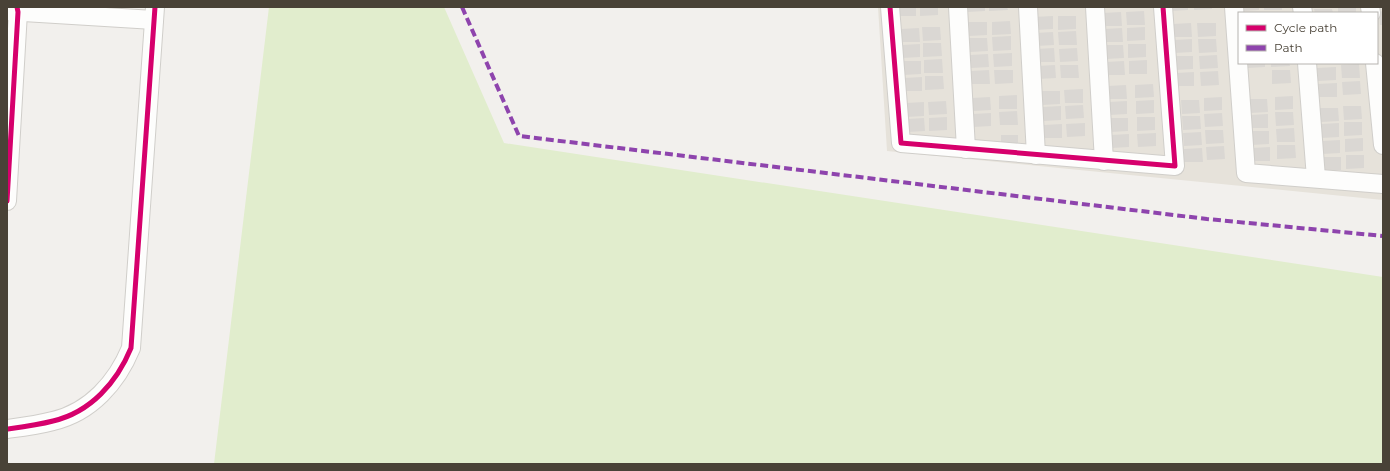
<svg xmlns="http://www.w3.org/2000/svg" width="1390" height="471" font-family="Montserrat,sans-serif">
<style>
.residential{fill:#e6e2da;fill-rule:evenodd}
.green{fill:#e1edcd}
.building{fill:#dad7d3}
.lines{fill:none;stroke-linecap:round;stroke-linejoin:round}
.street-casing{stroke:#d0ceca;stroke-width:20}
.street{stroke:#fdfdfc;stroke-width:18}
.quiet{stroke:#8e44ad;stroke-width:4;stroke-dasharray:8 4;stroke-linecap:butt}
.cycleway-casing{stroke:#fff;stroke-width:8}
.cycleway{stroke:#d6006c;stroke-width:5}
</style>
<rect width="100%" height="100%" fill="#f2f0ed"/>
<!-- residential -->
<path class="residential" d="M878,7H1383V200L887,151ZM1239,13H1377V63H1239Z"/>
<!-- green -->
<path class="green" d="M269,7H444L504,143L1383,277V464H214Z"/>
<!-- building -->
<g class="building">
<rect x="898" y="7" width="18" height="9"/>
<path d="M920,7H938V15L920,16Z"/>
<path d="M967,7H985V11L967,12Z"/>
<path d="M989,7H1007L1008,10L989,11Z"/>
<path d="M1170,7H1188V10L1170,11Z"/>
<path d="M1194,7H1212V9L1194,10Z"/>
<path d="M1241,7H1259V10L1241,11Z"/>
<rect x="1264" y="7" width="18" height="3"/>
<path d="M1356,7V13H1338V8Z"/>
<path d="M1314,9H1332L1333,13H1315Z"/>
<path d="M1144,11L1145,25H1127L1126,12Z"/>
<path d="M1383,11V25H1380L1379,12Z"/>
<path d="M1121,12L1122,26H1104L1103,13Z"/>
<path d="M1053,16V29L1035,30L1034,17Z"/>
<path d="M1058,16H1076V29L1058,30Z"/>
<path d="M1010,21L1011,34L992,35V22Z"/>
<path d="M968,22H987V35L969,36Z"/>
<path d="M1191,23L1192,37H1174L1173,24Z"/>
<path d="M1197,23H1216V36L1198,37Z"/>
<path d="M922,27H940L941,40L923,41Z"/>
<path d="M1145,27V40L1127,41V28Z"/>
<path d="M919,28L920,42H902L901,29Z"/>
<path d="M1122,28L1123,42H1104V29Z"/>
<path d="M1076,31L1077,45H1059L1058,32Z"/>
<path d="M1053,32L1054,45L1036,46L1035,33Z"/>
<path d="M1011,36V50L993,51L992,37Z"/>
<path d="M969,38H987L988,51L970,52Z"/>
<path d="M1192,39V52L1174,53V40Z"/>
<path d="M1198,39H1216L1217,52L1199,53Z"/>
<path d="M923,43H941L942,56L923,57Z"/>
<path d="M920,44V57L902,58V45Z"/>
<path d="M1128,44H1146V57L1128,58Z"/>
<path d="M1105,45H1123L1124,58L1105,59Z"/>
<path d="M1054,48L1055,62H1037L1036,49Z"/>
<path d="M1077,48L1078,61L1060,62L1059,49Z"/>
<path d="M1012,53V66L994,67L993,54Z"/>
<path d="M988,54L989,67L971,68L970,55Z"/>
<path d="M1217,55L1218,68L1200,69L1199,56Z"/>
<path d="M1175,56H1193V69L1175,70Z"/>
<path d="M942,59L943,73H924V60Z"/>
<path d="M1147,60V74H1129V61Z"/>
<path d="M903,61H921V74L903,75Z"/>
<path d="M1124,61L1125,75H1106V62Z"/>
<path d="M1247,63H1265V67L1247,68Z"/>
<path d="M1271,63H1289L1290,66L1271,67Z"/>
<path d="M1359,64L1360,78H1342L1341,65Z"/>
<path d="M1055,65L1056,78L1037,79V66Z"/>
<path d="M1060,65H1078L1079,78H1061Z"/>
<path d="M1336,67V80L1318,81L1317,68Z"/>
<path d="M989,70L990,84H972L971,71Z"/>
<path d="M994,70H1013V83L995,84Z"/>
<path d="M1272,70H1290L1291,83L1272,84Z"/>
<path d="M1218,71L1219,85L1201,86L1200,72Z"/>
<path d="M1194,72V86H1176V73Z"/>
<path d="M925,76H943L944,89L925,90Z"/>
<path d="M922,77V91H904V78Z"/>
<path d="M1360,81L1361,94L1343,95L1342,82Z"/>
<path d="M1337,83V97H1319L1318,84Z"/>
<path d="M1153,84L1154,97L1135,98V85Z"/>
<path d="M1126,85L1127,99H1109L1108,86Z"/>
<path d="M1083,89V103H1065L1064,90Z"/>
<path d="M1042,91H1060V104L1042,105Z"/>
<path d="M1017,95V109H999V96Z"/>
<path d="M1293,96V109L1275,110V97Z"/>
<path d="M990,97L991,110L973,111L972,98Z"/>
<path d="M1222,97V110L1204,111V98Z"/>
<path d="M1249,99H1267L1268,112L1250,113Z"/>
<path d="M1154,100V113L1136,114V101Z"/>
<path d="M1181,100H1199L1200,113L1182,114Z"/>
<path d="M946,101L947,114L929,115L928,102Z"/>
<path d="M1127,101V114L1109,115V102Z"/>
<path d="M924,102V116L906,117V103Z"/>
<path d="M1083,105L1084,118L1066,119L1065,106Z"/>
<path d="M1061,106V120L1043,121L1042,107Z"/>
<path d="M1343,106H1361L1362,119L1344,120Z"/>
<path d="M1320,108H1338L1339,121L1321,122Z"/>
<path d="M1017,111L1018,125H1000L999,112Z"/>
<path d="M1275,112H1293L1294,125L1276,126Z"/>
<path d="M991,113V126L973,127V114Z"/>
<path d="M1222,113L1223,126L1205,127L1204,114Z"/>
<path d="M1268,114V128H1250V115Z"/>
<path d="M1182,116H1200L1201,129L1183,130Z"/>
<path d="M947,117V130L929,131V118Z"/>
<path d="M1137,117H1155V130L1137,131Z"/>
<path d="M924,118L925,131L907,132V119Z"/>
<path d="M1110,118H1128V131L1110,132Z"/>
<path d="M1344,122H1362V135L1344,136Z"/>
<path d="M1085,123V136L1067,137L1066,124Z"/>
<path d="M1339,123V137L1321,138V124Z"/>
<path d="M1062,124V138H1044V125Z"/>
<path d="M1294,128L1295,142H1277L1276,129Z"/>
<path d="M1205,130H1223L1224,143L1206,144Z"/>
<path d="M1251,131H1269V144L1251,145Z"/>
<path d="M1201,132L1202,145L1184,146L1183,133Z"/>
<path d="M1156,133V146L1138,147L1137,134Z"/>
<path d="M1129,134V147L1111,148V135Z"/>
<rect x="1001" y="135" width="17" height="11"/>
<path d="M1363,138V151L1345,152V139Z"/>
<path d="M1340,140V153L1322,154V141Z"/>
<path d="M1277,145H1295L1296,158L1277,159Z"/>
<path d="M1224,146L1225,159L1207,160L1206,147Z"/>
<path d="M1270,147V161H1252V148Z"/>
<path d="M1202,148L1203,162H1184V149Z"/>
<path d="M1346,155H1364V168L1346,169Z"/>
<path d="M1323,157H1341V170L1323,171Z"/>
</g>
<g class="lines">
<!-- street casing -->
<g class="street-casing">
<g id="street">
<path d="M890,7L901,143L1175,166L1163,7"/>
<path d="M958,7L966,149"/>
<path d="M1028,7L1036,155"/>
<path d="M1095,7L1104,161"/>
<path d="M1234,7L1246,173L1383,184"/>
<path d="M1302,7L1303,13"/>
<path d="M1370,7L1371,13"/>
<path d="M7,11L154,20"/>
<path d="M1307,63L1316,178"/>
<path d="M1375,63L1383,145"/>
<path d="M7,201L18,12L17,7"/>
<path d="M7,429C22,427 38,425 53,421C91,412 117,382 131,348L155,7"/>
</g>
</g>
<!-- street -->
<use href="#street" class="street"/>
<!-- quiet -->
<path class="quiet" d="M462,7L519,136L1207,219L1383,236"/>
<!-- cycleway casing -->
<g class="cycleway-casing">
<g id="cycleway">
<path d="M890,7L901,143L1175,166L1163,7"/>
<path d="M7,201L18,12L17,7"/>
<path d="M7,429C22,427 38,425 53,421C91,412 117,382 131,348L155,7"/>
</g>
</g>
<!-- cycleway -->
<use href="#cycleway" class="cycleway"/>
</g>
<!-- border -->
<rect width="1390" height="471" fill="none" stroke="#494237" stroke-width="16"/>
<!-- legend -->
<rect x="1238" y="12" width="140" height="52" fill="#ffffff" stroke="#b6b3af"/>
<rect x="1246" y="25" width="20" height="6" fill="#d6006c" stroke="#b6b3af"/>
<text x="1274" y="32" font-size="12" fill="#494237">Cycle path</text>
<rect x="1246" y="45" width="20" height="6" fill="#8e44ad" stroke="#b6b3af"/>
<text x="1274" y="52" font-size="12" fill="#494237">Path</text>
</svg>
